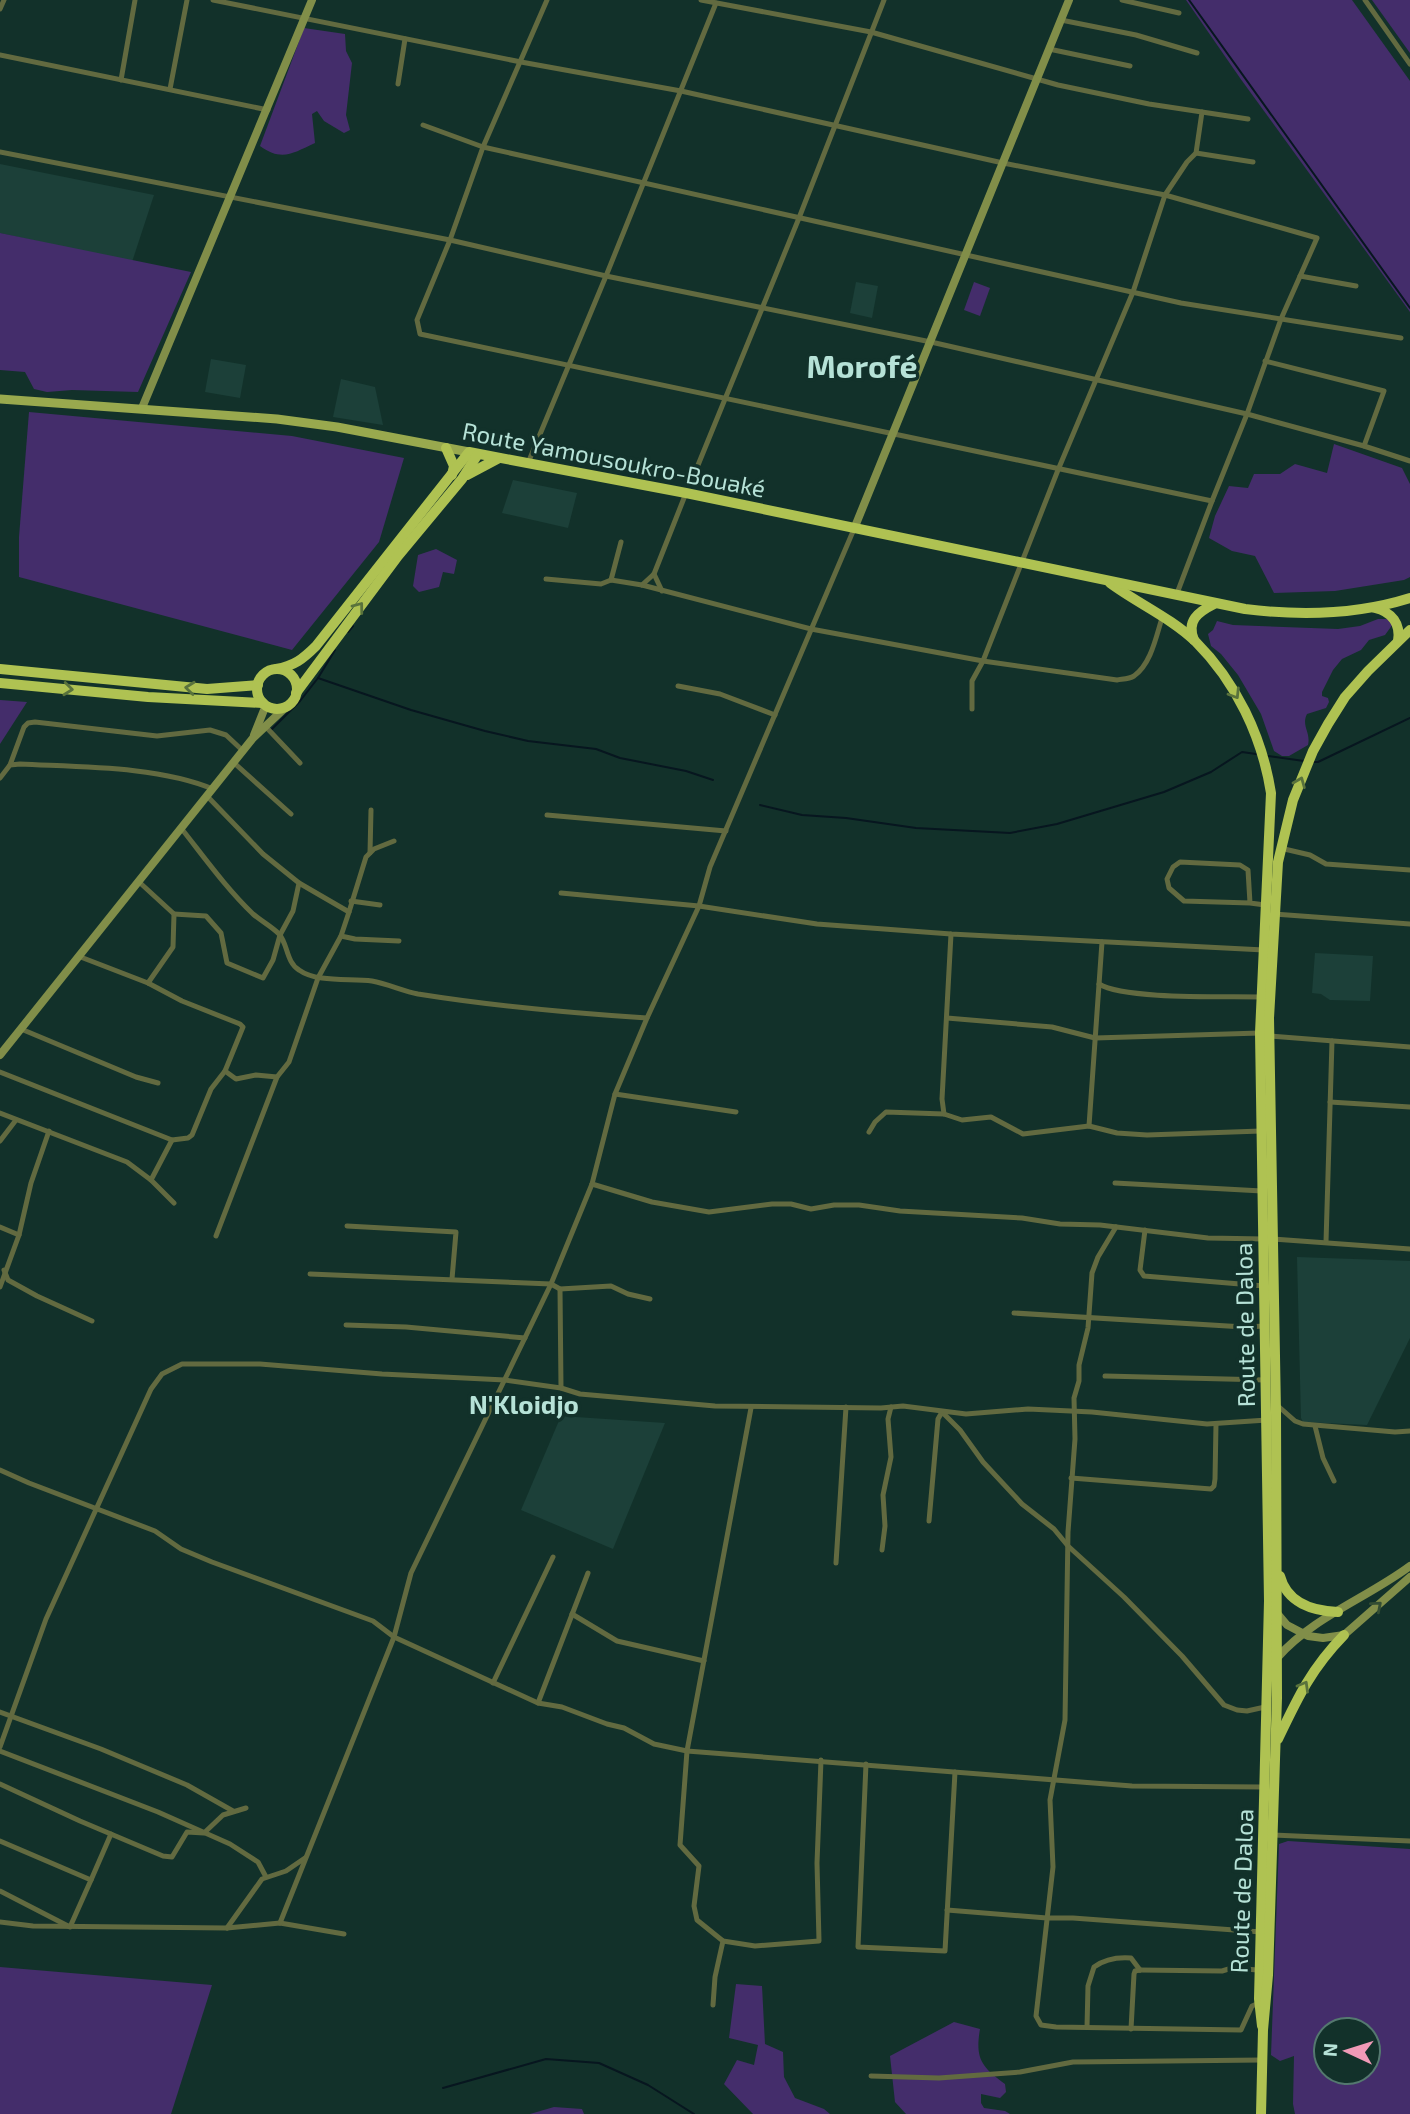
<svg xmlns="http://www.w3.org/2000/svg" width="1410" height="2114" font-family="'Exo 2',sans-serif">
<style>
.built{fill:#1c4039}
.green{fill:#442d6b;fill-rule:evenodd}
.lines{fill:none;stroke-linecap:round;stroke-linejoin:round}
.stream{stroke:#07161f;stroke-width:2}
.street{stroke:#626a40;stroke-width:5}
.secondary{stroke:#818e49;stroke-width:8}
.primary{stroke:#99a94e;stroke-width:9}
.highway{stroke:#afc252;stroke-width:10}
.oneway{stroke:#59723c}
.oneway2{stroke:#334d33}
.labels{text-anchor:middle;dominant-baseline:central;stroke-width:7;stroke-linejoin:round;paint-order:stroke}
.street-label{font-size:24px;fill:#b6e2d7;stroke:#12312a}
.neighbourhood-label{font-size:26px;font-weight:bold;fill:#b6e2d7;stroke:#12312a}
.district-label{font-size:32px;font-weight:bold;fill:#b6e2d7;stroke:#12312a}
</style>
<rect width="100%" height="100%" fill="#12312a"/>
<!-- built -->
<g class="built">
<path d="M0,164L154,195L132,262L0,233Z"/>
<path d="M856,282L878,286L872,318L850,313Z"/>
<path d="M211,359L246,365L240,398L205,392Z"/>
<path d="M341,379L375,387L383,425L333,417Z"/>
<path d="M513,480L577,493L568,528L502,513Z"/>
<path d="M1315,953L1373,956L1370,1001L1330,1000L1321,994L1312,993Z"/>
<path d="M1297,1257L1410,1261V1338L1367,1425L1303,1422L1301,1418Z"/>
<path d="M561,1416L665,1423L613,1549L521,1510Z"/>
</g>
<!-- green -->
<g class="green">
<path d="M1186,0H1352L1410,81V312L1240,78Z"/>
<path d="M1372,0H1410V53Z"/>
<path d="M304,28L345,34L346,51L352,63L346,115L350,130L344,133L324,121L317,111L312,114L315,143C293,153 282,162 260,146Z"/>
<path d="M0,233L191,272L138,392L72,390L47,392L34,389L25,372L0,370Z"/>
<path d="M974,282L990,288L980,316L964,310Z"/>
<path d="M29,412L292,436L404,458L379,542L292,650L19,577V537Z"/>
<path d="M1334,444L1402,468L1410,484V577L1404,580L1335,591L1274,593L1255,556L1232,551L1209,538L1215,516L1229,486L1248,488L1254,474H1280L1295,464L1327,473Z"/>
<path d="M436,549L457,560L454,574L443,572L439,587L419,592L413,586L418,555Z"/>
<path d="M1378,619H1388L1393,624L1385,635L1369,640L1361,650L1342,659L1333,670L1322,692V696L1328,698L1329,702L1326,708L1307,714C1301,726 1311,732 1308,745L1289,756H1282L1274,751L1261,714L1238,675L1221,654L1211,646L1208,634L1213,630L1217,621L1233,625L1338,629L1360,626Z"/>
<path d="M0,700L27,702L0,744Z"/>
<path d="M1288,1841L1410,1849V2114H1295L1293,2104L1294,2056L1280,2061L1271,2055L1279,1844ZM1326,2030H1368V2072H1326Z"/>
<path d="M0,1967L212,1985L171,2114H0Z"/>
<path d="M736,1984L762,1986L765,2044L783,2052L784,2077L795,2098L824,2109L830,2114H753L724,2084L737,2060L754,2065L758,2045L729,2038Z"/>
<path d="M954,2022L980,2029C975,2058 981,2067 1005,2084L1006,2092L1000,2098L981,2094V2103L984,2108L1005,2111L1010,2114H906L895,2102L890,2056Z"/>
<path d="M554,2107L582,2109L584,2114H530Z"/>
</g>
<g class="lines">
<!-- stream -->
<g class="stream">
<path d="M1189,0L1410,308"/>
<path d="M348,632L353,626"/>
<path d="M318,678L411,710L485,731L528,741L596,749L620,758L686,771L713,780"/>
<path d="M271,730L300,701L318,678L335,650"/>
<path d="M1268,756L1304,761"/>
<path d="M1313,762H1318L1410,718"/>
<path d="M760,805L802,815L846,818L916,828L1010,833L1057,824L1164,792L1211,772L1242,752L1256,754"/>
<path d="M443,2088L546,2059L599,2063L648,2085L694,2114"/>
</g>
<!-- street -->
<g class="street">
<path d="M213,0L521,62L681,91L1003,163L1165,195L1317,238L1281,319L1247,414L1212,501L420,334L417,320L450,240L483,147L547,0"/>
<path d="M701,0L871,32L1058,85L1149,104L1202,112L1196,153L1187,162L1165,195L1133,292L1058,470L983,661L972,681V709"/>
<path d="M1122,0L1179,13"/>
<path d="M1365,0L1410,64"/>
<path d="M0,9L4,0"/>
<path d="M1061,20L1136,35L1197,53"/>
<path d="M1049,49L1130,66"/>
<path d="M0,55L268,110"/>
<path d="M121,80L135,0"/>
<path d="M398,84L405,39"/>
<path d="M170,89L187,0"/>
<path d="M1202,112L1248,119"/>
<path d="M423,125L483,147L1181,303L1401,338"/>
<path d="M0,152L450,240L606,276L931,342L1247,414L1364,446L1410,461"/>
<path d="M1196,153L1253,162"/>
<path d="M1300,276L1356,286"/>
<path d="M1265,361L1384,391L1364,446"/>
<path d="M528,463L606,276L716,3"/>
<path d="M696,470L799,218L884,0"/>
<path d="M654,574L662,591"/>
<path d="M546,579L601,584L611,580L642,585L811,629L983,661L1117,680C1122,679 1129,679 1134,676C1151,664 1156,637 1162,618"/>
<path d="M611,580L621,542"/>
<path d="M642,585L654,574L686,493"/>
<path d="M1176,596L1212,501"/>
<path d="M678,686L720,694L775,715"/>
<path d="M265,726L300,763"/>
<path d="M233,762L291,814"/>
<path d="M10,765L24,727L28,723L35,722L157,736L210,730L226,735L242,750"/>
<path d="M0,778L10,765L20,764C79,767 158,766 213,789"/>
<path d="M547,815L726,831"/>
<path d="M181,828C204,857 226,888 253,914C261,921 271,926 279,934C288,944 286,962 299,970C317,983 350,978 372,981C388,984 403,991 418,994C493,1006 570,1013 647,1018"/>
<path d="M1280,848L1310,855L1326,864L1410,870"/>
<path d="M370,853L371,810"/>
<path d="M138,881L174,914L173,947L148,983"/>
<path d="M561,893L699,906L817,924L951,934L1264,950"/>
<path d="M351,901L380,905"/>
<path d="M1250,903L1184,901L1169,888L1167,879L1173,867L1180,862L1240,865L1248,870L1250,903L1265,905"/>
<path d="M349,912L366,857L374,849L394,841"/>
<path d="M174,914L206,916L221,933L227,963L263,978L273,960L280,935L293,911L299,883L263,854L207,796"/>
<path d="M1274,914L1410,924"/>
<path d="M951,934L942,1099L944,1114L962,1120L991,1117L1023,1134L1089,1126L1117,1133L1147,1135L1261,1131"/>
<path d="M341,936L355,939L399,941"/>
<path d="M1099,984C1125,1000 1227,996 1262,997"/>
<path d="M947,1018L1052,1027L1095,1038L1260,1033"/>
<path d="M21,1029L136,1077L158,1083"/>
<path d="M1269,1036L1410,1047"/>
<path d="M225,1071L236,1079L256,1075L277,1077"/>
<path d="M0,1072L172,1140L188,1138L192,1135L211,1089L225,1071L243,1027L240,1024L182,1001L148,983L78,956"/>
<path d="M615,1094L736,1112"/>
<path d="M1330,1102L1410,1107"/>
<path d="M0,1113L127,1162L151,1180L174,1203"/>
<path d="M1089,1126L1102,942"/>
<path d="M869,1132L875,1122L886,1112L944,1114"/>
<path d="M0,1141L16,1120"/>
<path d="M151,1180L172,1140"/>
<path d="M1115,1183L1262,1191"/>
<path d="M592,1184L652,1202L709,1212L772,1204H791L811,1209L834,1205H859L900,1211L1022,1218L1060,1224L1100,1225L1208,1238L1264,1239"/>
<path d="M347,1226L456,1232L452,1279"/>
<path d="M0,1227L19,1235"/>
<path d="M1116,1227L1098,1257L1092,1273L1088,1328L1079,1365V1381L1074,1398L1075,1439L1068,1532L1065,1720L1050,1800L1053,1867L1036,2016L1041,2025L1056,2027L1241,2030L1252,2006L1259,2003"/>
<path d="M1145,1230L1140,1270L1144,1276L1264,1286"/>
<path d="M216,1236L277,1077L289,1062L318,978L341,936L349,912L299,883"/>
<path d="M1273,1239L1410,1249"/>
<path d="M1326,1242L1332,1041"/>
<path d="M4,1270L8,1280L37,1296L92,1321"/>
<path d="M310,1274L551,1284L560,1289L611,1286L628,1294L650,1299"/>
<path d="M0,1287L19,1235L31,1183L49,1131"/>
<path d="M560,1289L561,1388"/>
<path d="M1014,1313L1244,1327L1265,1326"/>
<path d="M346,1325L406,1327L525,1338"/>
<path d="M1105,1376L1266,1380"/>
<path d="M1278,1406L1295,1421L1303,1424L1395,1432L1410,1431"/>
<path d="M751,1408L687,1751L680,1845L699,1866L694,1906L697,1920L723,1941L755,1946L819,1941L817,1863L821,1760"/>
<path d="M1315,1426L1323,1458L1334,1481"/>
<path d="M0,1470L29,1483L155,1531L181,1549L212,1562L373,1621L394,1637L538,1703L562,1707L607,1724L624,1728L654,1744L687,1751L1132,1786L1263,1787"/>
<path d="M1071,1478L1211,1489L1214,1486L1215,1479L1216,1424"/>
<path d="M929,1521L938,1419L942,1412L960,1430L983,1462L1022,1504L1054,1529L1068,1546L1124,1597L1182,1656L1224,1705L1237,1710L1247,1711L1265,1707"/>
<path d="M882,1550L885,1526L883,1495L891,1457L888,1419L891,1407"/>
<path d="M836,1563L846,1407"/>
<path d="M572,1614L617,1641L704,1661"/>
<path d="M493,1683L553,1557"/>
<path d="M538,1703L588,1573"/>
<path d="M0,1712L101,1749L187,1785L233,1811"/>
<path d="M0,1747L46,1619L151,1389L162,1374L182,1364H260L382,1374L505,1380L561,1388L580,1394L715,1406L881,1408L903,1406L966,1414L1028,1409L1092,1412L1207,1424L1267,1420"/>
<path d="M0,1751L158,1812L230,1844L258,1862L266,1877"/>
<path d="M866,1764L858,1947L945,1951L955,1772"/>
<path d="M0,1784L80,1821L163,1856L172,1857L187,1832L204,1833L223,1815L246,1808"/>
<path d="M1273,1835L1410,1841"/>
<path d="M0,1841L91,1880L70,1927L0,1891"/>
<path d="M91,1880L111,1834"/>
<path d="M947,1910L1047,1918H1073L1261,1932"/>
<path d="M0,1922L33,1926L227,1928L280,1923L344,1934"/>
<path d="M280,1923L394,1637L411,1573L551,1284L592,1184L615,1094L647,1018L699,906L710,867L854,529"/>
<path d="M227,1928L262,1879L286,1871L305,1858"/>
<path d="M1140,1970L1222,1971L1232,1968L1258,1970"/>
<path d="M713,2005L715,1977L723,1941"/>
<path d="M1087,2027L1088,1986L1094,1967C1105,1959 1118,1957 1131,1958L1140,1970"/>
<path d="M1131,2029L1134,1974L1135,1971L1140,1970"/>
<path d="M871,2076L939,2078L1020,2072L1073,2062L1262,2060"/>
</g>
<!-- secondary -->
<g class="secondary">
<path d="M142,408L312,0"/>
<path d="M854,529L1069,0"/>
<path d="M254,735L266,705"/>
<path d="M0,1055L253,738L287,706"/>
<path d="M1276,1612L1287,1625L1308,1636L1323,1638L1344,1635L1410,1577"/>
<path d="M1277,1658C1313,1617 1367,1598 1410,1566"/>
</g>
<!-- primary -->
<path class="primary" d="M0,399L277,419L337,427L469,452"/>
<!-- highway -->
<g class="highway">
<path d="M446,448L454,466L452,475"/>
<path d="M467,475L499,458"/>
<path d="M1110,583C1137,603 1171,618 1195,641C1236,682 1262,736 1271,793L1260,1033L1269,1601L1259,1999L1262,2026"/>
<path d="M1375,608C1392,612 1401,624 1398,641"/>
<path d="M1194,640C1186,621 1198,612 1214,604"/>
<path d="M0,669L207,689L258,685"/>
<path d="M276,669C294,666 303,659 316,646L469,452L686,493L1245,609C1301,616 1356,615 1410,598"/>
<circle cx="277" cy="689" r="20"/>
<path d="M0,683L148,697L263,703"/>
<path d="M296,693L398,556L462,479L478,454"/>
<path d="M1280,1576C1287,1603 1313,1611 1338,1612"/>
<path d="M1278,1739C1298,1697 1311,1669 1344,1635"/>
<path d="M1261,2114L1263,2030L1268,1975L1277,1698L1276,1412L1269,1018L1278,862L1293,800L1313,751L1328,724L1345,697L1368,671L1410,630"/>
</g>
</g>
<!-- one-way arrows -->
<defs><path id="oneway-chevron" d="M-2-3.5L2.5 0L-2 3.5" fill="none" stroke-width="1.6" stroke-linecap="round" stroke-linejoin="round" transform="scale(1.75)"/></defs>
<g class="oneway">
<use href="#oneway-chevron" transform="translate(359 607) rotate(-53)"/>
<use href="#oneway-chevron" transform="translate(190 688) rotate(-174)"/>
<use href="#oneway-chevron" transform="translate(68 689) rotate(6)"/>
<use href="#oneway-chevron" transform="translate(1235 694) rotate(58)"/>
<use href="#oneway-chevron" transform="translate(1300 782) rotate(-68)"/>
<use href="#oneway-chevron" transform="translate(1304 1686) rotate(-60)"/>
</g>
<use class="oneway2" href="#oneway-chevron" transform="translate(1377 1606) rotate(-41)"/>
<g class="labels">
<!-- street labels -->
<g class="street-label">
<text transform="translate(614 459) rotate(11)">Route Yamousoukro-Bouaké</text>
<text transform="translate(1244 1325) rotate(-91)">Route de Daloa</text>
<text transform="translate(1241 1891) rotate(-88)">Route de Daloa</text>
</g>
<!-- neighbourhood labels -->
<g class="neighbourhood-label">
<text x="524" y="1403">N'Kloidjo</text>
</g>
<!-- district labels -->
<g class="district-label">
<text x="862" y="365">Morofé</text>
</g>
</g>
<!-- north arrow -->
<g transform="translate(1347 2051) rotate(274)"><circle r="33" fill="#12312a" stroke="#54786f" stroke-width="2"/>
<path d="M0-5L12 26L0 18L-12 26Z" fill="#f09ab7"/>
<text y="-10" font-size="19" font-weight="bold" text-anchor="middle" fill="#b6e2d7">N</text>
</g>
</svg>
